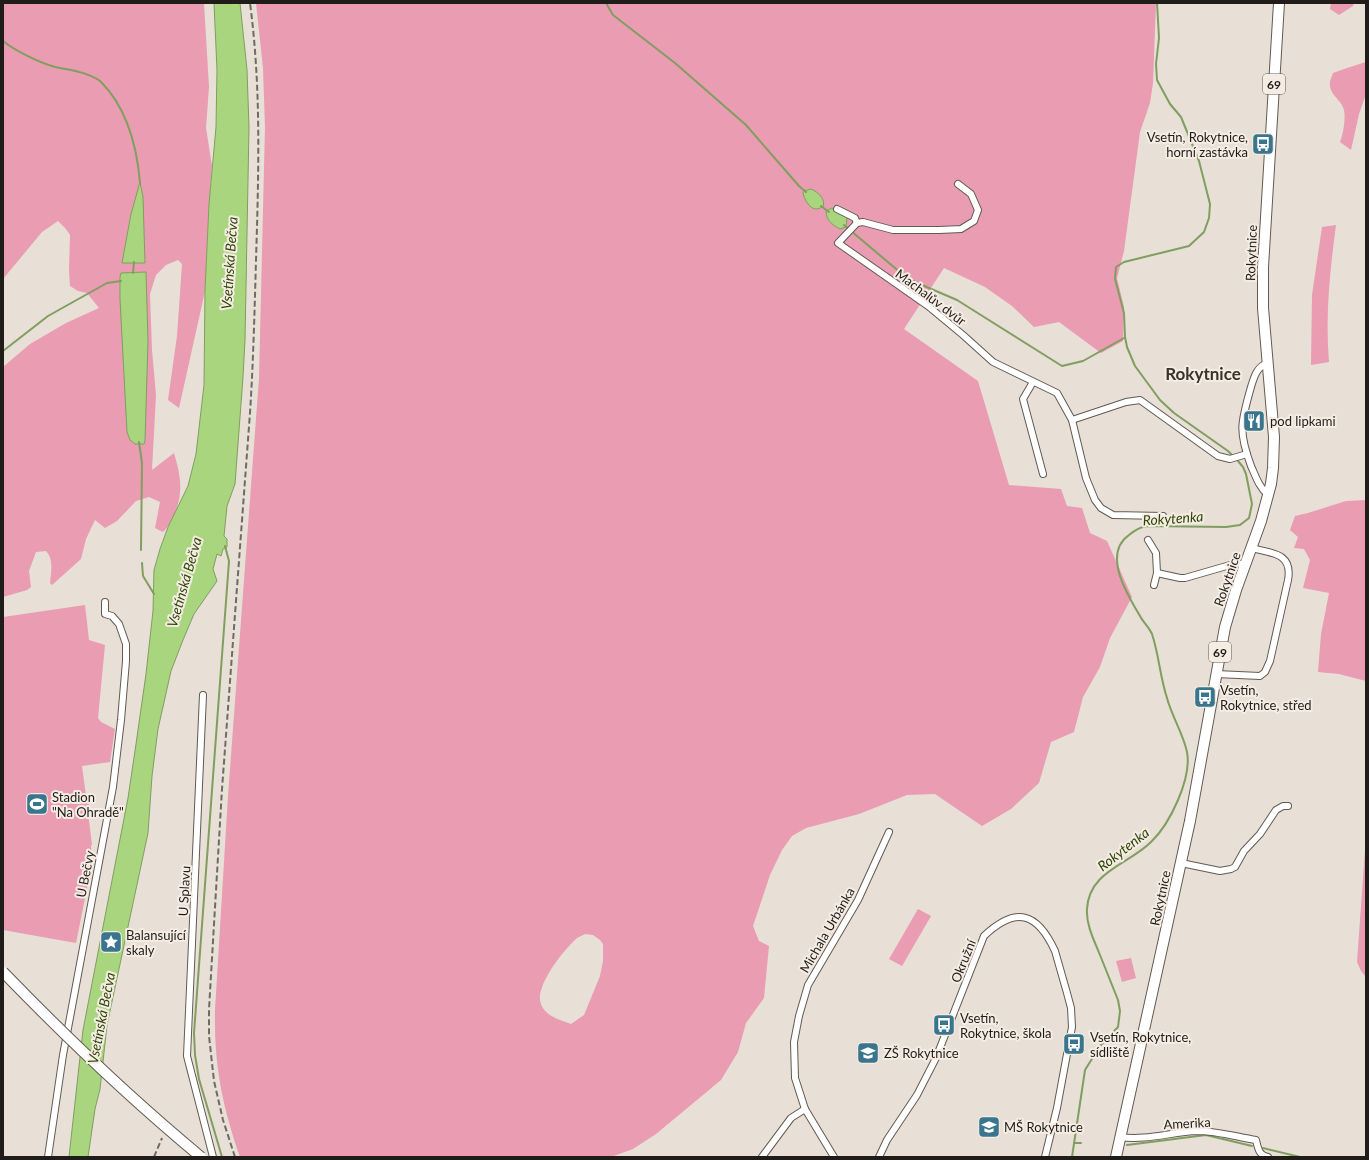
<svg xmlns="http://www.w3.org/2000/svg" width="1369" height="1160" font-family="Lato,sans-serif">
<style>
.green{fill:#e99cb2;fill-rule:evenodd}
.water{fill:#aad57f;stroke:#809e60}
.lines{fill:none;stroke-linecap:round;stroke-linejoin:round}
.stream{stroke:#809e60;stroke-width:2}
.street-casing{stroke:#625a52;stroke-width:8}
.primary-casing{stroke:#625a52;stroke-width:12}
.street{stroke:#fff;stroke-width:6}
.primary{stroke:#fff;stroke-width:10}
.rail{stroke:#706a65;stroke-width:2;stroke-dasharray:6 3;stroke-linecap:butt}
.primary-bridge-casing{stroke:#625a52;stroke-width:12;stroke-linecap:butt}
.primary-bridge{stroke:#fff;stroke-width:10}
.labels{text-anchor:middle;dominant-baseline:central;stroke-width:4;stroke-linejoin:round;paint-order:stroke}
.shield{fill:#f5ece3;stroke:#5f5a56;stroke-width:1}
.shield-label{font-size:12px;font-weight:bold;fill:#1f1c19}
.poi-label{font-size:13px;fill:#1f1c19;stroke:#f5ece3;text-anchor:start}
.street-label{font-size:13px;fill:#1f1c19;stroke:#f5ece3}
.water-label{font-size:14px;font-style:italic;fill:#2d4607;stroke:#f5ece3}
.district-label{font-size:17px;font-weight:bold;fill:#3a332c;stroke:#f5ece3}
</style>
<rect width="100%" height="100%" fill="#e8dfd6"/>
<!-- green -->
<g class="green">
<path d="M3,3H204L209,87L206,128L212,166L209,204L205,291L179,408L168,400L177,336L182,264L178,260L166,265L156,275L150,294L152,350L156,395L152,470L174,453C181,477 184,494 173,517C170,523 168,527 163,532L155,528L160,502L149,497L136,501L117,521L105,528L95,520L86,539L81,559L52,585L50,583C51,573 54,559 46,551L36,552L29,571L31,587L27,590L3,597V367L30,344L66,323L99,308L87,293L78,291L70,286L69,271L70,235L66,229L58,221L42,232L3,279Z"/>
<path d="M256,3H1156L1153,83L1150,103L1140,132L1124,251L1117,278L1124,307L1123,341L1101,353L1059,322L1034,327L1012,306L985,287L944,268L904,329L978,381L1009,485L1061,489L1067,506L1082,508L1090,533L1107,541L1132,597L1110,638L1100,667L1083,697L1074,732L1051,742L1039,783L1011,809L982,826L935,794L907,795L859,814L806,828L792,836L782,850L770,875L753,926L759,941L769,946L764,998L746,1023L738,1052L721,1080L656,1134L633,1149L611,1157H240C222,1105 214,1065 215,1010L228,796L259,378L265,127L263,68ZM585,934L593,935L600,940L603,944V961L600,976L584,1015L571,1024C560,1020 545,1016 541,1004C534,987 563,951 575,940C577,937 582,936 585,934Z"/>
<path d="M1331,3H1354L1353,6L1339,15L1330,9Z"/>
<path d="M1366,62V94L1359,114L1351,150L1340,142C1343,135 1346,118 1344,110C1342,100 1328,94 1330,82C1330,80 1332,76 1333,73L1347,68Z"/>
<path d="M1336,225C1330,270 1325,316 1329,362L1311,365L1312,295L1322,227Z"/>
<path d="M1366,500V681L1339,674L1318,672L1321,634L1329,593L1303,588L1310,560L1304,549L1294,548L1298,537L1290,530L1295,516L1308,513L1346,501Z"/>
<path d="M85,605L89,640L105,645L98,718L101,722L115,729L110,762L82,766L86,796H88L89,805H87L92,845H91L92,863L76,943L3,930V617Z"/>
<path d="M1366,836V977L1361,971L1357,962Z"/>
<path d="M918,909L931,916L902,966L889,959Z"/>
<path d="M1131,958L1136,978L1122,982L1116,961Z"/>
</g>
<!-- water -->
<g class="water">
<path d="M214,3H240L247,70L249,127L245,340L243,377L235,484L227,506L224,536L227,539V547L223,549L221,556L217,554L213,569L217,581L194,614L183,640L171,671L158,729L152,776L148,833L107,1025L100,1089L95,1109L88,1157H69L83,1030L128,798L135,751L146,674L153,611L154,570L160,549L168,527L188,486L196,454L204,385L205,291L209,204L216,127L217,70Z"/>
<path d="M140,182L143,197L145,263H122L131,214Z"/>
<path d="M811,189C818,192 826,199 823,207C820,208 818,209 816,209C809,209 804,198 803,193L804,191Z"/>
<path d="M832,208L843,213L847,218L846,227L840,229C833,225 826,221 826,211Z"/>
<path d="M146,272L148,341L145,441L144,444H135L130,440L127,432L120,299V277L121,273Z"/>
</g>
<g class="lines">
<!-- stream -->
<g class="stream">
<path d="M606,3L613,15L675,63L746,125L799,186L806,192"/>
<path d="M3,41C14,50 38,62 52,66C61,69 70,69 79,72C85,73 97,78 101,82C128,109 137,147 140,183"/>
<path d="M821,206L829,212"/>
<path d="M844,225L908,279L957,300L1062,366L1083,361L1124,338"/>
<path d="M133,273L134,262"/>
<path d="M3,351L48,316L107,283L121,281"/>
<path d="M139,442L142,463L141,550"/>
<path d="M142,563L143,576L154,594"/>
<path d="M1074,1143H1081"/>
<path d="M1127,1145L1206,1135L1252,1146"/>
<path d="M1263,1148L1300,1157"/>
<path d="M222,1157L199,1079L195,1055L194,1033L229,561L225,546"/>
<path d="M1072,1157L1085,1070L1100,1046L1118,1027L1120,1011L1118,1000C1112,985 1106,970 1100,955C1094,940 1086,925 1087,909C1089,871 1128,865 1151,842C1170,824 1192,778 1187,752C1183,733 1172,717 1167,698C1160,677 1159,655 1152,634C1149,627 1143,622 1140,616C1127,594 1102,554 1129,535C1135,530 1140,527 1147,526L1226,527L1240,525L1249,518L1252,504L1246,474L1243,467L1238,461L1228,451L1174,413L1160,400L1135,366L1127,347L1125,337L1124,313L1115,279L1116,267L1124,262L1189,246L1204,232L1209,218L1210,204L1199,161L1181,117L1170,104L1157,80L1156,64L1159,38L1157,3"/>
</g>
<!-- street casing -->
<g class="street-casing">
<g id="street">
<path d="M958,184L971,194L978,210L974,221L961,229L939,230H893L863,222L857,223L838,243L928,306L963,335L993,362L1057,393L1072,420L1126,402L1140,400L1218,456L1230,459L1247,454"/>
<path d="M837,209L855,218L857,223"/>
<path d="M1268,363C1257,366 1254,377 1251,387C1241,422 1238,431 1251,466C1256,477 1259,487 1268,495"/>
<path d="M1033,382L1023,399L1043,474"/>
<path d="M1072,420L1086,478L1095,500L1101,508L1113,515L1163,516"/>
<path d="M1148,540L1156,553L1157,573L1180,578H1185L1237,563L1245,565"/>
<path d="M1154,585L1157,573"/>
<path d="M1216,674L1260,676L1265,672L1270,661L1288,580C1293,553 1272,553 1251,548"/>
<path d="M203,695L187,1056L213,1157"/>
<path d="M1181,863L1220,871L1231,869L1235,867L1244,851L1260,834L1276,810L1283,806H1288"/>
<path d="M1120,1137C1145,1141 1172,1132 1197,1131C1217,1131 1237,1137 1256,1140C1258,1149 1259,1155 1268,1157"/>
<path d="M48,1157L63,1055L113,787L121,720L126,661V644L119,624L112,616L105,614V602"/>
<path d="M762,1157L791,1118L805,1109"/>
<path d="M834,1157L805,1109L795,1078L794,1042L799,1016L808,985L858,900L889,832"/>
<path d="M879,1157L887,1140L917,1095L936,1058L984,936C1016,906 1037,912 1055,951L1067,993L1071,1008L1072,1027L1057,1108L1045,1157"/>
</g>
</g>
<!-- primary casing -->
<g class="primary-casing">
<path id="primary" d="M1116,1157L1190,821L1225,627L1236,590L1261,521L1271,484L1273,468L1274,437L1263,308V267L1279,3"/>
</g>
<!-- street -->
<use href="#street" class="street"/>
<!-- primary -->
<use href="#primary" class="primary"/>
<!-- rail -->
<g class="rail">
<path d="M154,1157L162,1138"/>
<path d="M235,1157L223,1120L214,1081L209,1036V1009L222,789L250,413C254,351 255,289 257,227C259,152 260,78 250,3"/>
</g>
<!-- primary-bridge casing -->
<g class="primary-bridge-casing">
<path id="primary-bridge" d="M3,972C66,1037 131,1099 201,1157"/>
</g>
<!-- primary-bridge -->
<use href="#primary-bridge" class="primary-bridge"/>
</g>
<!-- icons -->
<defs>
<g id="bus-square" transform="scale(1.15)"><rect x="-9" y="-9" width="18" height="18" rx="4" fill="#39758c" stroke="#f5ece3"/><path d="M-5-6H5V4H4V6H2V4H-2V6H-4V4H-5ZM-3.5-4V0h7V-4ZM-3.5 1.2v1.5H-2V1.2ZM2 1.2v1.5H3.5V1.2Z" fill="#fff"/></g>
<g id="restaurant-square" transform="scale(1.15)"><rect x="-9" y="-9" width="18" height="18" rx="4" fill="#39758c" stroke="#f5ece3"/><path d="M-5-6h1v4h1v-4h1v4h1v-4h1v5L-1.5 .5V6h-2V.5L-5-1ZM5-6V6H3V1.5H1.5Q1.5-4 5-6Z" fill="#fff"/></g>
<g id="stadium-square" transform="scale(1.15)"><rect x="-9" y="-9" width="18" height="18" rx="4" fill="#39758c" stroke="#f5ece3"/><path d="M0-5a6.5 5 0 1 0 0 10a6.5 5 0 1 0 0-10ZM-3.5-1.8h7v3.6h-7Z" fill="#fff"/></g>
<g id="sight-square" transform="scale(1.15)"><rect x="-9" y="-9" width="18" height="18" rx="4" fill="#39758c" stroke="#f5ece3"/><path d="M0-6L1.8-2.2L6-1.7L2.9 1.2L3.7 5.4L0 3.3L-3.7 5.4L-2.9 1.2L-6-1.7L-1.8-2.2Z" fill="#fff"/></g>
<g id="school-square" transform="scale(1.15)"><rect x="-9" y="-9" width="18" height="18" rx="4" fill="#39758c" stroke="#f5ece3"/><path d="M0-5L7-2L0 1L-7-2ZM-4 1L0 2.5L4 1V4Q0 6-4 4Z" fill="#fff"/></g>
</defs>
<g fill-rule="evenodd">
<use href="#bus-square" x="1263" y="144"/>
<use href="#restaurant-square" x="1254" y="421"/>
<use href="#bus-square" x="1205" y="697"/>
<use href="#stadium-square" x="37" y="804"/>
<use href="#sight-square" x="111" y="942"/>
<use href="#bus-square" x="944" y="1025"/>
<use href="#bus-square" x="1074" y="1044"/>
<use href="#school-square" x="868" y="1053"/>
<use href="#school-square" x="989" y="1127"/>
</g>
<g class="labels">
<!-- shield labels -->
<g class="shield">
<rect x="1263" y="74" width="22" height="20" rx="3"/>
<rect x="1209" y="642" width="22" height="20" rx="3"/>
</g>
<g class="shield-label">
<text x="1274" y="84">69</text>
<text x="1220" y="652">69</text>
</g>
<!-- poi labels -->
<g class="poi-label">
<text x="1248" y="137" text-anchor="end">Vsetín, Rokytnice,<tspan x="1248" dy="15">horní zastávka</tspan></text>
<text x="1270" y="421">pod lipkami</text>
<text x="1220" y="690">Vsetín,<tspan x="1220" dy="15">Rokytnice, střed</tspan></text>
<text x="52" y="797">Stadion<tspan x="52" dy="15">"Na Ohradě"</tspan></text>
<text x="126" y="935">Balansující<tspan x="126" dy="15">skaly</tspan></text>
<text x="960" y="1018">Vsetín,<tspan x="960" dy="15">Rokytnice, škola</tspan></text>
<text x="1090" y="1037">Vsetín, Rokytnice,<tspan x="1090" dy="15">sídliště</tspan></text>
<text x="884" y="1053">ZŠ Rokytnice</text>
<text x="1004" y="1127">MŠ Rokytnice</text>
</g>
<!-- street labels -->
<g class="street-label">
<text transform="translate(1251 253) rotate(-88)">Rokytnice</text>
<text transform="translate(931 297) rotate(37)">Machalův dvůr</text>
<text transform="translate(1227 579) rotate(-71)">Rokytnice</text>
<text transform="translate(85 874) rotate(-79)">U Bečvy</text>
<text transform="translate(184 891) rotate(-87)">U Splavu</text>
<text transform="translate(1160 898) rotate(-78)">Rokytnice</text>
<text transform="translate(827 930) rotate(-60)">Michala Urbánka</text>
<text transform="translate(963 961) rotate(-68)">Okružní</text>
<text transform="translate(1187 1123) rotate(-3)">Amerika</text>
</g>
<!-- water labels -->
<g class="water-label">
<text transform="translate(229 263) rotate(-86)">Vsetínská Bečva</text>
<text transform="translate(1173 518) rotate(-4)">Rokytenka</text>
<text transform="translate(184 582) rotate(-74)">Vsetínská Bečva</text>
<text transform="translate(1123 849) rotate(-38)">Rokytenka</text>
<text transform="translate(101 1018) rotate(-79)">Vsetínská Bečva</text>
</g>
<!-- district labels -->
<g class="district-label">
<text x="1203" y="373">Rokytnice</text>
</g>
</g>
<!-- border -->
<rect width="1369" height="1160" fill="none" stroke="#1f1c19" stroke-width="8"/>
</svg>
